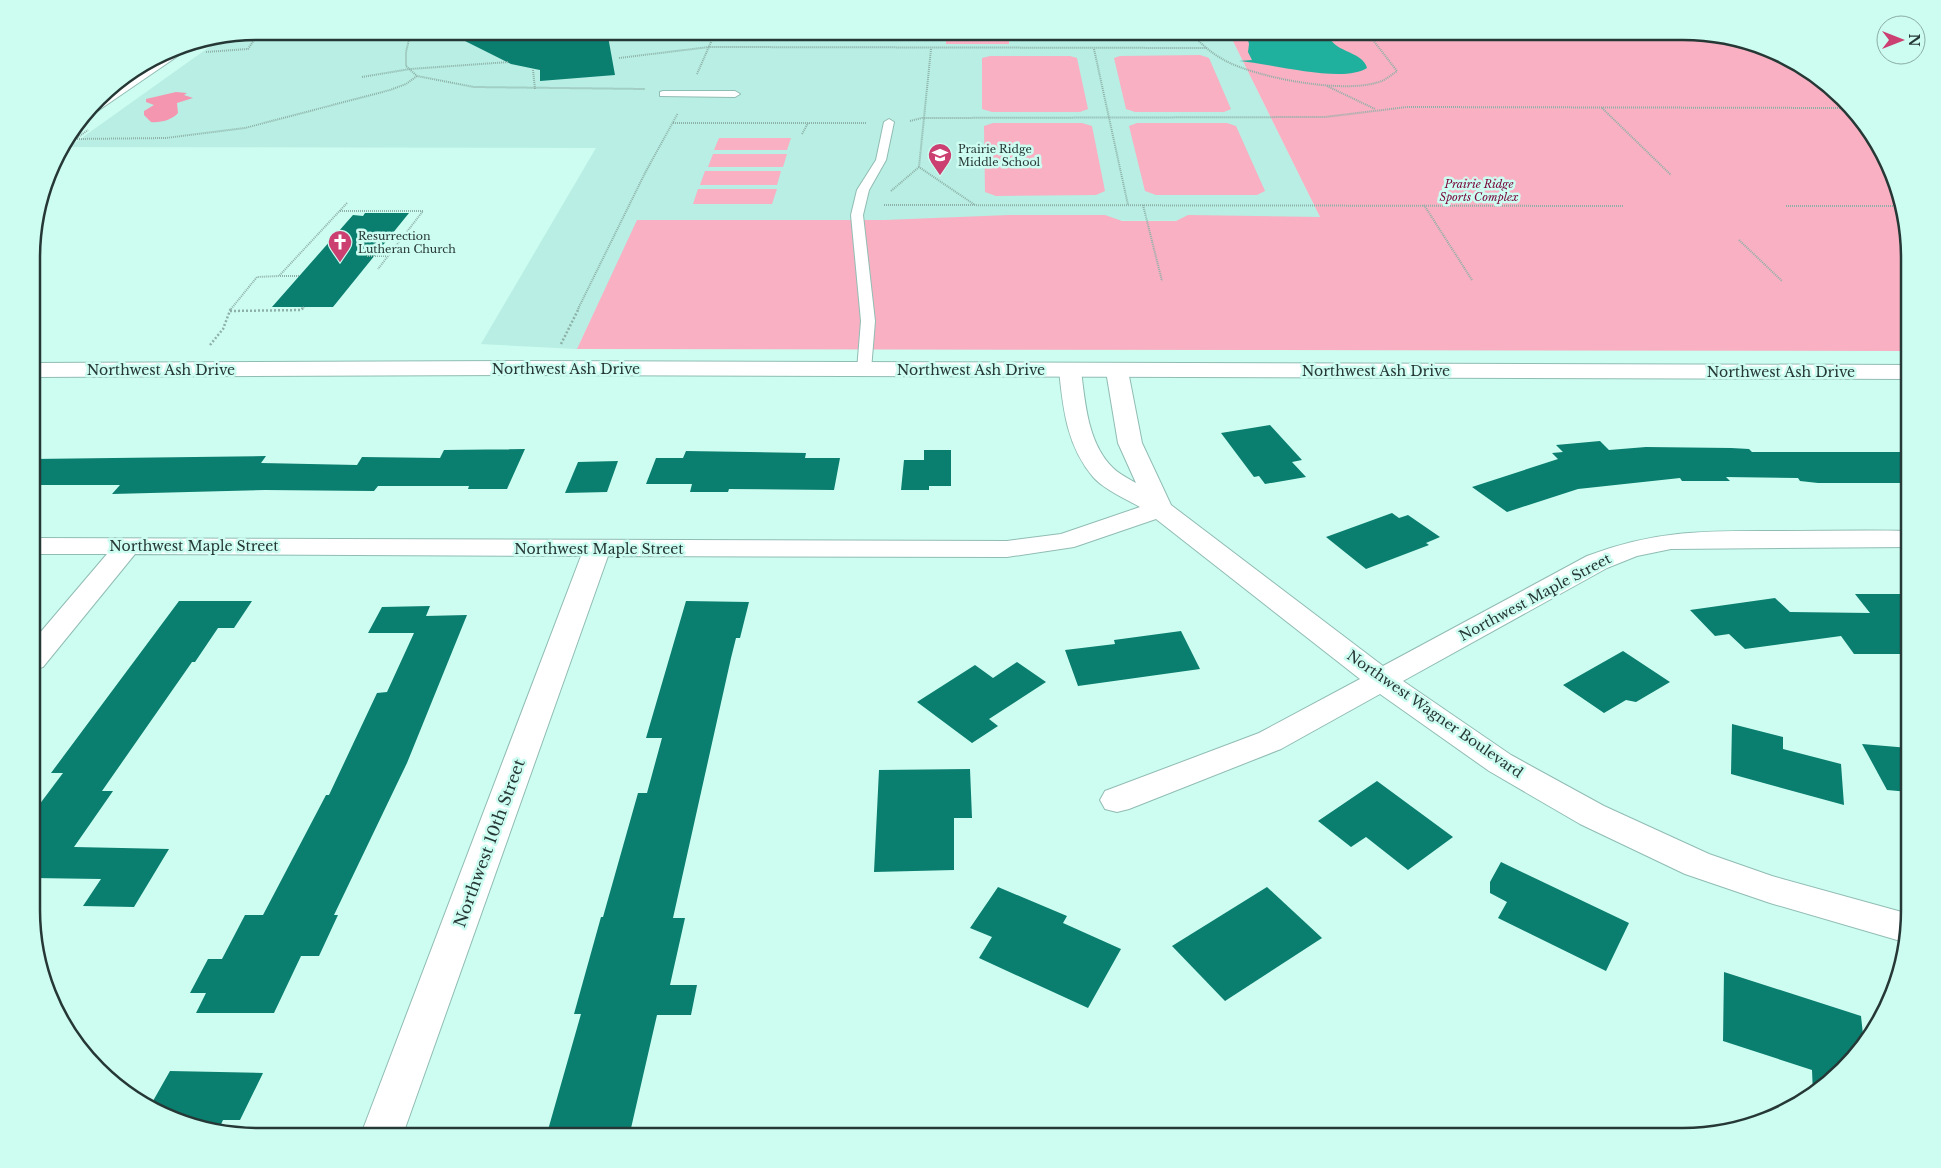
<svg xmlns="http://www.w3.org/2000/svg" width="1941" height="1168" font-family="'Libre Baskerville',serif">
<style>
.built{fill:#b8eee3}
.green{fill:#f8b0c2}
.forest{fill:#f596b0}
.water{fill:#1fb19d}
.building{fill:#0a7e6f}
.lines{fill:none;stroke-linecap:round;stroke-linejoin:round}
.service-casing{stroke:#90bcb3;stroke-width:2}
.minor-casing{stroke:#90bcb3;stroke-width:2}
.tertiary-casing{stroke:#90bcb3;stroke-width:2}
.path-far1{stroke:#8db0a8;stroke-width:2;stroke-dasharray:1 1;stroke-linecap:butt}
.path{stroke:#8db0a8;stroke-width:2.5;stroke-dasharray:2 2;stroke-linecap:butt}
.service{fill:#fff;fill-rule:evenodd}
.minor{fill:#fff;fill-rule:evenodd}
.tertiary{fill:#fff;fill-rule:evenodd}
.labels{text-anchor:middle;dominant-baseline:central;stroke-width:5;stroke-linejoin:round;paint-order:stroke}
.far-poi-label{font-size:11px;fill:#263835;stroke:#cdfcf1;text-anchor:start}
.far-park-label{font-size:11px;font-style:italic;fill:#79043a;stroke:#cdfcf1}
.street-label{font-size:14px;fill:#263835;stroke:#cdfcf1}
.near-street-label{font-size:16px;fill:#263835;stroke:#cdfcf1}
.rim{fill:none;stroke:#263835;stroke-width:2.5}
</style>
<rect width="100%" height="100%" fill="#cdfcf1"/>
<!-- built -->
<path class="built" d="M258,31H1228L1322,221L638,220L577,349L481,344L596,148L69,147L222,38Z"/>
<!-- green -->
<g class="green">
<path d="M768,31H1169L1170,34H767Z"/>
<path d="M1228,31H1684L1742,39L1797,62L1872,132L1898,185L1909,243V351L577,349L637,220H885L1009,215H1105L1122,221H1176L1188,215L1320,217Z"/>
<rect x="946" y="36" width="63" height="8"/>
<path d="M1200,55L1209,58L1231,109L1224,112H1135L1126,109L1114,58L1120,56Z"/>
<path d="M990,56H1070L1077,58L1088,109L1080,112H992L982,109V58Z"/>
<path d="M993,123H1082L1092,126L1105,191L1096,195L996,196L985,192L984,126Z"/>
<path d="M1137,123H1227L1236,126L1265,191L1257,195H1156L1145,191L1129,126Z"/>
<path d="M719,138H791L787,150H714Z"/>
<path d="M713,154H787L783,167H708Z"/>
<path d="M705,171H781L777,185H700Z"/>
<path d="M698,189H777L772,204H693Z"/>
</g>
<!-- forest -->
<path class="forest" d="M176,92L187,93L184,95L193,98L177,103L178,113C172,120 160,123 151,122L144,115V111L154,105L146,102V99Z"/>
<!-- water -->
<path class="water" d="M1246,31H1328C1329,53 1363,50 1367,68C1343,84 1269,63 1239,61L1252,60L1248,52L1249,44Z"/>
<!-- building -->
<g class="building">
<path d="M506,31H607L615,75L540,81V70L511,64L463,40L506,37Z"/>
<path d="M365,213H409L333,307H272L353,215L363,216Z"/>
<path d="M1270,425L1302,460L1292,462L1306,477L1265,484L1259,476L1254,477L1221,433Z"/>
<path d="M1600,441L1609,450L1646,447L1731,448L1749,449L1752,452H1909V483H1818L1800,481L1798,478L1726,477L1730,481H1682L1680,478L1578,489L1507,512L1472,487L1558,459L1552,453L1563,452L1556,445Z"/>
<path d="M525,449L507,489H468L469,486H378L374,491L265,490L112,494L120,485H33V459L266,456L261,463L357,465L362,457L440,458L444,450Z"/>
<path d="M924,450H951V486H929V490H901L904,460H924Z"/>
<path d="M686,451L806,453L805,458H840L834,490L729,489L728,492H690L692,484H646L656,458H683Z"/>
<path d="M618,461L607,492L565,493L578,462Z"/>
<path d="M1392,513L1399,518L1408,515L1440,537L1426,543L1429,545L1366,569L1326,537Z"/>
<path d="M1855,594H1909V663L1903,654H1854L1841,636L1745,649L1729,634L1715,636L1690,610L1775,598L1790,612L1870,613Z"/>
<path d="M179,601H252L234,628H218L195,662H192L102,791H113L74,847L169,849L134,907L83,906L101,879L33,878V813L63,773H51Z"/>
<path d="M686,601L749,602L740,638H736L731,658L673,918H685L670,985H697L691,1015H657L629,1137H546L581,1014H574L601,917H603L638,793H647L662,738H646Z"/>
<path d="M430,606L426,616L467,615L407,763L334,915H338L319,956H301L274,1013H196L206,993H190L208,959H222L245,915H263L326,795H329L377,693L387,692L414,633H368L382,607Z"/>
<path d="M1181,631L1200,669L1078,686L1065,650L1115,644L1114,640Z"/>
<path d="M1623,651L1670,682L1636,702L1626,700L1604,713L1563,685Z"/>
<path d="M1017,662L1046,682L989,719L998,726L972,743L917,702L975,665L993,678Z"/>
<path d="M1732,724L1783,737V749L1841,764L1844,805L1731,774Z"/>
<path d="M1862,744L1909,748V792L1887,790Z"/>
<path d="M970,769L972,818H954V870L874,872L879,770Z"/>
<path d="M1377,781L1453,837L1408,870L1366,837L1351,847L1318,821Z"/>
<path d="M1501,862L1629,923L1606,971L1498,918L1507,902L1490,893V882Z"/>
<path d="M998,887L1067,916L1063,923L1121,949L1088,1008L979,958L992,937L970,928Z"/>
<path d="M1267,887L1322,938L1225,1001L1172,946Z"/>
<path d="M1724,972L1861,1016L1864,1044L1843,1071L1813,1094L1812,1070L1723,1041Z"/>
<path d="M170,1071L263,1073L240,1120H223L218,1131L199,1129L149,1108Z"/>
</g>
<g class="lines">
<!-- service casing -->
<g class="service-casing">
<g id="service">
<path d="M663,91H735L740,94L735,97L660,96V92Z"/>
<path d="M889,119L894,122L886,160L869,190L863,215L875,321L871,370L864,374L857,370L861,321L851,215L857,190L876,160L884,122Z"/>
</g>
</g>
<!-- minor casing -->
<g class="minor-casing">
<path id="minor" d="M1070,363L1078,365L1081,370C1085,403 1088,444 1113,468C1119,474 1129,479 1136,483L1118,443L1106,371L1109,366L1117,364L1125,366L1128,371L1142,443L1171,505L1383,666L1587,556C1658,529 1709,531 1783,531C1825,531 1867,530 1909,531V547L1671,549L1637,556L1607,568L1403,681L1511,755L1604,806L1709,854L1772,876L1909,914V925L1904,942L1770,903L1685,874L1580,824L1489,771L1380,694L1281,749L1129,809L1117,812L1105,809L1100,800L1105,791L1259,733L1360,679L1156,519L1074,547L1007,557L608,556L402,1137H360L581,556L135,554L43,667L33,670V641L107,554H33V538L1007,541L1061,534L1140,507C1126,499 1105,490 1094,478C1067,447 1063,409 1059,370L1062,365Z"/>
</g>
<!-- tertiary casing -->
<g class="tertiary-casing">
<g id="tertiary">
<path d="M189,45L188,49L96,112L89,113L104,94L171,48Z"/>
<path d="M520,361L1909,365V379L520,375L33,377V363Z"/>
</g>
</g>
<!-- path-far1 -->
<g class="path-far1">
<path d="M411,31L406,52V66L417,76L474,87L645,89"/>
<path d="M1189,31C1199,42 1211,53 1224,60C1256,78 1351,96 1384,80C1389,77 1393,74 1397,71L1373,40L1369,31"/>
<path d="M207,45L215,40"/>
<path d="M931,49L919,167L975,205"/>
<path d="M1094,49L1128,205"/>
<path d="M206,52L248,49L254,40L341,31"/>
<path d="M1785,57L1810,74"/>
<path d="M619,58L709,47L1207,48"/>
<path d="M533,70L535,89"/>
<path d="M697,74L711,42L713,31"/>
<path d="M362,77L410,69L509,62"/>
<path d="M1327,86L1375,109"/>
<path d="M1602,108L1671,175"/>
<path d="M910,121L922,118L1325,117L1407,107L1846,108"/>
<path d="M673,123H867"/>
<path d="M802,134L808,123"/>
<path d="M75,139L166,138L245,128L390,90L406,84L417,76"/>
<path d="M60,150L88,130"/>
<path d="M891,191L919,167"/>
<path d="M884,205L1623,206"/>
<path d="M1143,205L1162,281"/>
<path d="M1424,205L1472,280"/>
<path d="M1786,206H1902"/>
<path d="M340,211H423L378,269"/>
<path d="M1739,240L1782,281"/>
<path d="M387,241H399"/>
<path d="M367,256H386"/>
<path d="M280,276H299"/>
<path d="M231,309L257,277L279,276L347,203"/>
<path d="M302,309L304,307"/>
<path d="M578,309L645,173L678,113"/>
</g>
<!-- path -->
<g class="path">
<path d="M230,311L301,310L303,308"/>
<path d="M561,344L579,308"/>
<path d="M210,345L223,329L231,308"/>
</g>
<!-- service -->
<use href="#service" class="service"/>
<!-- minor -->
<use href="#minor" class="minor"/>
<!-- tertiary -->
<use href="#tertiary" class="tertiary"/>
</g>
<!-- icons -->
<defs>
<g id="school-pin" transform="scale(1.25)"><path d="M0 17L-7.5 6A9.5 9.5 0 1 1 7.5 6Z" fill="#cb3f71" stroke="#cdfcf1"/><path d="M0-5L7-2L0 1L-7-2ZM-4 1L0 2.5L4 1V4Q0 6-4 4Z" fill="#fff"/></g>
<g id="church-pin" transform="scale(1.25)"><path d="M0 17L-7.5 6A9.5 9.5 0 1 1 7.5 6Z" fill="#cb3f71" stroke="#cdfcf1"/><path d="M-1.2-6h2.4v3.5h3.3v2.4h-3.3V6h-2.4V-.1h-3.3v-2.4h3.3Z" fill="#fff"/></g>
</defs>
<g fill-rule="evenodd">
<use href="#school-pin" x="940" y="155"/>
<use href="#church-pin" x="340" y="242"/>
</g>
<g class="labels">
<!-- far-poi labels -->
<g class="far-poi-label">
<text x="958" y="149">Prairie Ridge<tspan x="958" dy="13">Middle School</tspan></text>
<text x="358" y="236">Resurrection<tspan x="358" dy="13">Lutheran Church</tspan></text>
</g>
<!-- far-park labels -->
<g class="far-park-label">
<text x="1479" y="184">Prairie Ridge<tspan x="1479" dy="13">Sports Complex</tspan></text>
</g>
<!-- street labels -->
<g class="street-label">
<text x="566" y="369">Northwest Ash Drive</text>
<text x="161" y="370">Northwest Ash Drive</text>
<text x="971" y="370">Northwest Ash Drive</text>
<text x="1376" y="371">Northwest Ash Drive</text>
<text x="1781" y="372">Northwest Ash Drive</text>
<text x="194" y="546">Northwest Maple Street</text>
<text x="599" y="549">Northwest Maple Street</text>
<text transform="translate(1535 597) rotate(-28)">Northwest Maple Street</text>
<text transform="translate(1435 714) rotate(35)">Northwest Wagner Boulevard</text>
</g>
<!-- near-street labels -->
<g class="near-street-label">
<text transform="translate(489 843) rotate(-70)">Northwest 10th Street</text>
</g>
</g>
<!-- crop -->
<path d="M0 0H1941V1168H0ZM258 40H1683A218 218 0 0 1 1901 258V910A218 218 0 0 1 1683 1128H258A218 218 0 0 1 40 910V258A218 218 0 0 1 258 40Z" fill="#cdfcf1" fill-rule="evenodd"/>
<path class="rim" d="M258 40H1683A218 218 0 0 1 1901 258V910A218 218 0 0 1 1683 1128H258A218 218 0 0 1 40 910V258A218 218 0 0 1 258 40Z"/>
<!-- north arrow -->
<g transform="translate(1901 40) rotate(90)"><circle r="24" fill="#cdfcf1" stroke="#8aaea6"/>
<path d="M0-4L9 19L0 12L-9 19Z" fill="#cb3f71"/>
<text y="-8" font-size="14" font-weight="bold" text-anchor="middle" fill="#263835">N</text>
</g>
</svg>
